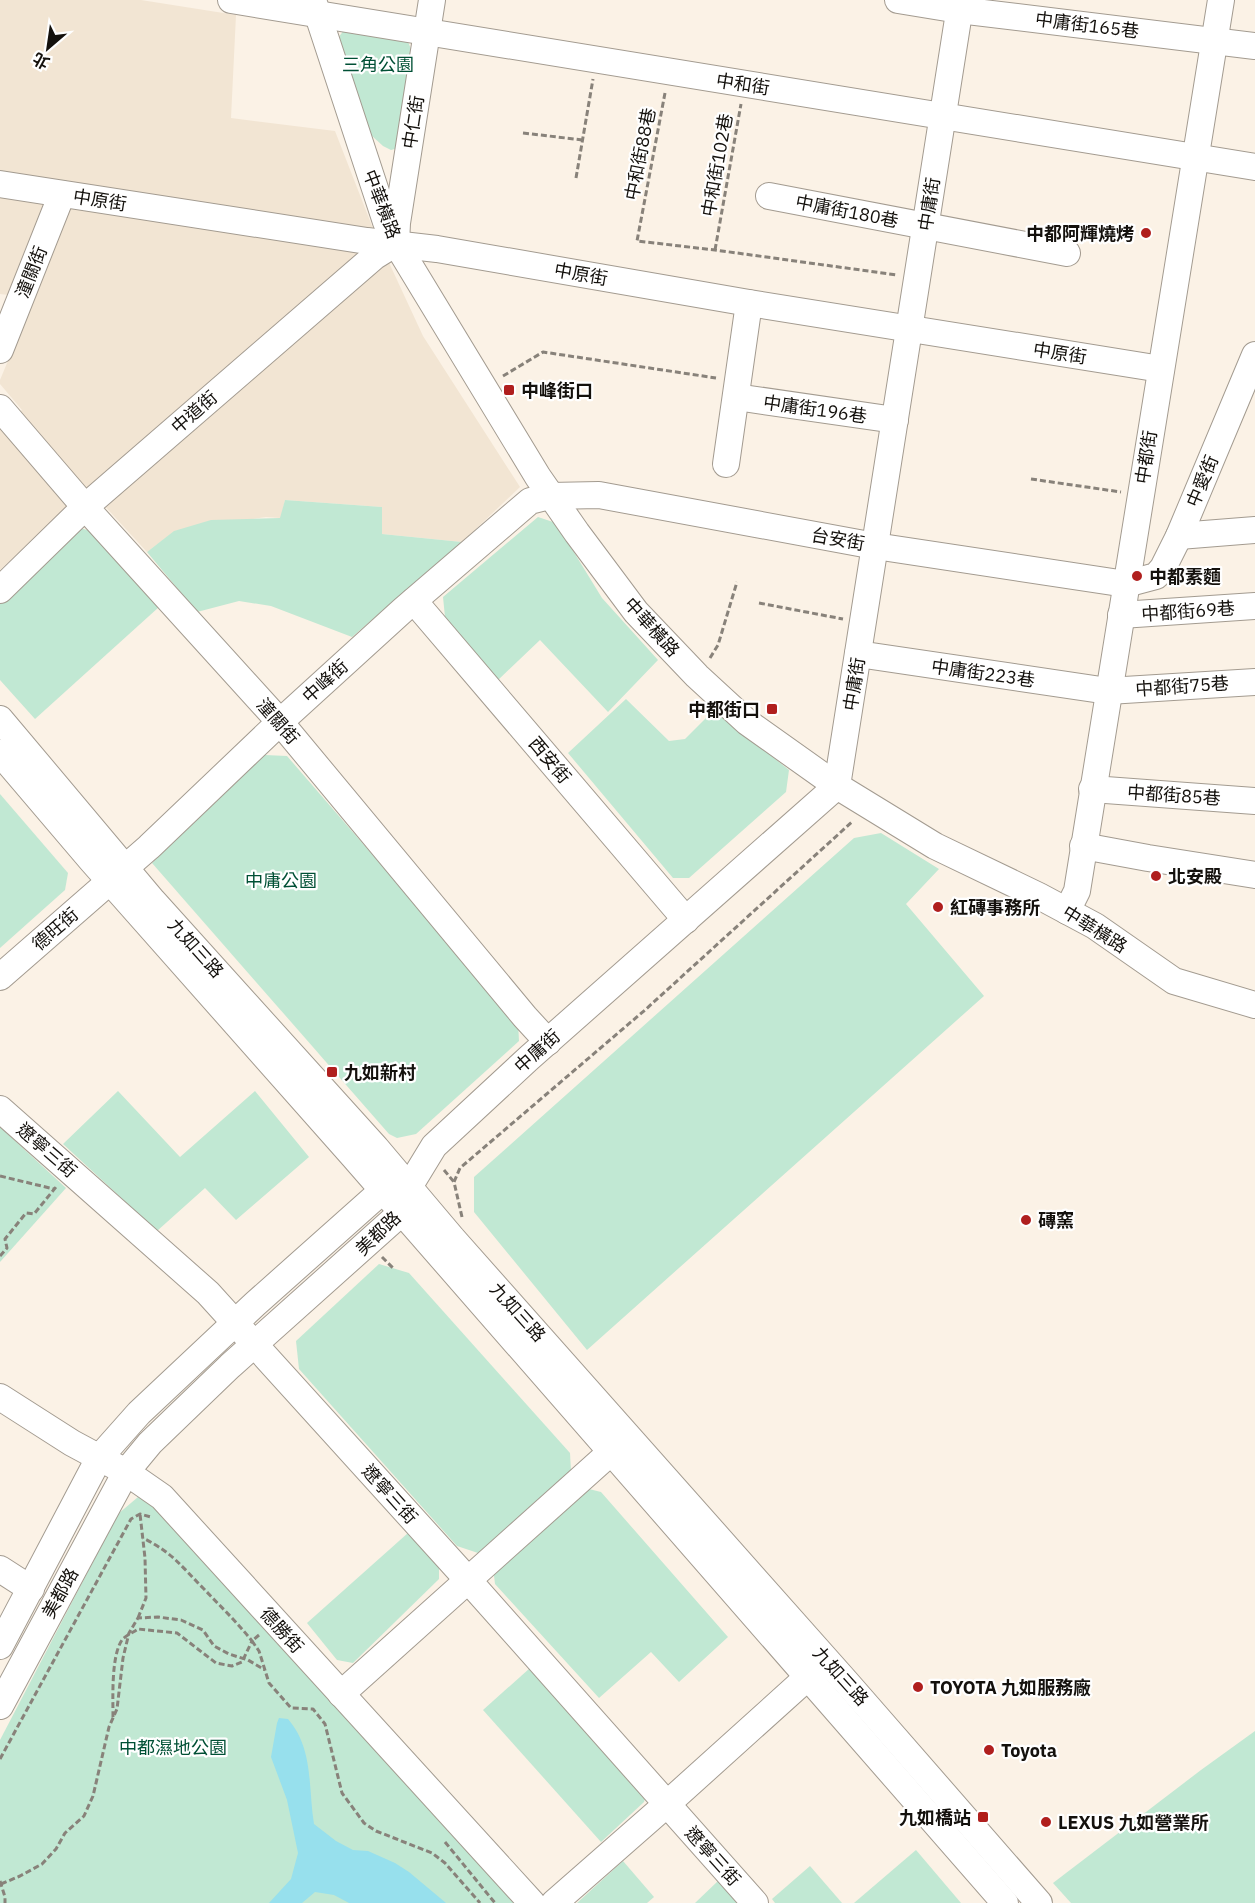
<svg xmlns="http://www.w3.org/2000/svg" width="1255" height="1903" font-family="'IBM Plex Sans','Noto Sans TC',sans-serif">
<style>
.built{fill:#f2e5d3}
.green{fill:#c1e8d3}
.water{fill:#97e0ed}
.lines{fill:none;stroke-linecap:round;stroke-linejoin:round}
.minor-casing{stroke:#a39b90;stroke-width:28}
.path{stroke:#88827a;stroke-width:3;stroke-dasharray:6 3;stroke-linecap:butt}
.minor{stroke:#fff;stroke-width:26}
.poi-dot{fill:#b01f1e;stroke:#fff;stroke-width:2}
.labels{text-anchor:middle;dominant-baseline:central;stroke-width:4.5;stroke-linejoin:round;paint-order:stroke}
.street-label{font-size:18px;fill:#14110d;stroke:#fff}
.park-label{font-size:18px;fill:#005035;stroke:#fff}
.poi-label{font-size:18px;font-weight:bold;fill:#14110d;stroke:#fff;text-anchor:start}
</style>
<rect width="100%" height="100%" fill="#fbf2e6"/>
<!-- built -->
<path class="built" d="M0,0H141L236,15L231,118L335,131L372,226L423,336L520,487L462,542L382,534V507L285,500L281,518L266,517L175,531L147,552L89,489L0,570V429L22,410L0,384V380L34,298L0,294Z"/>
<!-- green -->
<g class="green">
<path d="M344,30L406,37L411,49L398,148L391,150L383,146L371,135L338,38Z"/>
<path d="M285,500L382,507V534L462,542L352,637L271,606L239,601L197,612L147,552L174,531L211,520L280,518Z"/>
<path d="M538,517L556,523L602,598L658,660L608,712L540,640L497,681L445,617L443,597Z"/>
<path d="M77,527L97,533L159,607L35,719L0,680V600Z"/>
<path d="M626,699L669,741L685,739L714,710L789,770L786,792L689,878H673L568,753Z"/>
<path d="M265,755L287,756L518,1023L519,1041L416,1134L397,1138L389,1134L152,863Z"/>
<path d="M0,794L68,873L65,890L0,948Z"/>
<path d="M881,833L939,869L906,904L984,996L587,1350L474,1212V1177L854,838Z"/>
<path d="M118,1091L180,1157L255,1091L309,1157L236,1220L205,1188L157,1231L63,1144Z"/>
<path d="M0,1127L66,1188L0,1262Z"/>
<path d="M379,1264L409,1273L570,1453L571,1471L478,1553L457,1546L299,1369L296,1341Z"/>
<path d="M585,1488L601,1492L728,1637L679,1682L651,1652L599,1698L495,1584L493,1567Z"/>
<path d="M138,1497L165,1512L532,1903H0V1740L118,1514Z"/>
<path d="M408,1533L439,1567V1579L353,1663L337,1660L307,1623Z"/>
<path d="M530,1668L646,1795L644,1802L601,1842L483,1710Z"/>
<path d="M1255,1731V1903H1071L1053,1883L1201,1770Z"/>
<path d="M916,1850L961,1903H854Z"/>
<path d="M623,1861L654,1897L647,1903H577Z"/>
<path d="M810,1866L842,1903H775L772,1899Z"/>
<path d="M718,1881L737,1903H695Z"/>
</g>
<!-- water -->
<path class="water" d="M279,1718L288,1719C314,1749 308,1788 314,1824L336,1841L353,1850L368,1851L395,1863L409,1872L446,1903H349L334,1895L315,1892L302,1903H269L291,1879L298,1853L287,1800L271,1757L277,1723Z"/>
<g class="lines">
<!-- minor casing -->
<g class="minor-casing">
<g id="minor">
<path d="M231,0L1255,167"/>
<path d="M313,0L386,222L396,243L538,477L577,533L636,612L697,676L747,722L837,786L935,846L1039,896L1095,926L1174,981L1255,1005"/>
<path d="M898,0L959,10L1255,46"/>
<path d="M0,184L367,241L437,249L749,303L1161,369"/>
<path d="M769,196L1067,253"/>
<path d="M0,350L62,194"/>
<path d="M736,397L895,420"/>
<path d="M0,408L85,507L280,722L525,1017L548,1042"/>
<path d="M726,464L749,303"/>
<path d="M1179,536L1255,530"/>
<path d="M0,590L85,507L375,256L396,243L397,223L432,0"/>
<path d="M414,601L686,920"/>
<path d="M1121,615L1255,606"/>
<path d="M858,654L1108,691L1255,682"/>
<path d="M0,719L153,901L376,1148L452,1238L847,1683L1039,1903"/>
<path d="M0,753L92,861L353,1156L1005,1903"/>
<path d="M1092,789L1255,801"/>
<path d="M1083,846L1148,858L1255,875"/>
<path d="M1067,911L1077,891L1221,0"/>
<path d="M0,977L149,847L280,722L403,610L530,501L550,496L599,495L875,546L1126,584L1156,576L1163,568L1179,536L1255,355"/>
<path d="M0,1109L208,1293L468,1580L755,1903"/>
<path d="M0,1397L72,1443L126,1472L162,1497L532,1903"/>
<path d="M0,1569L31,1589"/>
<path d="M0,1646L99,1458L139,1413L255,1304L382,1191L400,1188"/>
<path d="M341,1694L611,1452"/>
<path d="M0,1706L126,1472L150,1443L230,1366L401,1213L409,1187L434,1146L529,1058L837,786L961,0"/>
<path d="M554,1903L667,1804L820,1666"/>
</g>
</g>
<!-- path -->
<g class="path">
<path d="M665,93L637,241L715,250L897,275"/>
<path d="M523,133L583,140"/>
<path d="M576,178L593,79"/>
<path d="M715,250L741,104"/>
<path d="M503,376L543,352L716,378"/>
<path d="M1031,479L1121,492"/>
<path d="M759,603L843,619"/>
<path d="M710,658L718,645L737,582"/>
<path d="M444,1170L454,1182"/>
<path d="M0,1176L54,1189"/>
<path d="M462,1217L454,1182L460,1168L645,1010L853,821"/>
<path d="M0,1256L7,1248L5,1239L26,1213L34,1214L56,1187"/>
<path d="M382,1257L394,1269"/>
<path d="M138,1618L146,1598L145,1558L140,1514"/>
<path d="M259,1635L252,1641L259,1651L269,1683L291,1708L313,1709L325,1724L342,1793L364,1823L376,1831L432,1853L445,1863L480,1903"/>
<path d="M113,1717C113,1698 111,1656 122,1640C126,1635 134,1632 138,1629L177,1633L216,1663L232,1666L242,1662L252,1641C237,1622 220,1606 204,1589C181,1566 173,1553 143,1538"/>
<path d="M0,1759L131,1519L140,1514L151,1517"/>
<path d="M445,1842L495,1903"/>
<path d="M0,1881L5,1897V1903"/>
<path d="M1,1884L20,1876L42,1864L56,1849L65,1833L84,1816L93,1796L109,1727L117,1709L123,1658L129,1633L138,1618L158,1617L181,1620L203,1630L214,1646L229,1654L248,1660L265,1670"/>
</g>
<!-- minor -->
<use href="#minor" class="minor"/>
</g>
<!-- markers -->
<g class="poi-dot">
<circle cx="1146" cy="233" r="6"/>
<rect x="503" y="384" width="12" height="12" rx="3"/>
<circle cx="1137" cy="576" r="6"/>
<rect x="766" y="703" width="12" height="12" rx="3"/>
<circle cx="1156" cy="876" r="6"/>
<circle cx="938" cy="907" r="6"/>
<rect x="326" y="1066" width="12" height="12" rx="3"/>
<circle cx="1026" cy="1220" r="6"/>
<circle cx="918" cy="1687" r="6"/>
<circle cx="989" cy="1750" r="6"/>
<rect x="977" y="1811" width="12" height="12" rx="3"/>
<circle cx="1046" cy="1822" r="6"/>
</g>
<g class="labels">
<!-- street labels -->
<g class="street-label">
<text transform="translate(1087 25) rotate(7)">中庸街165巷</text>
<text transform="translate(743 84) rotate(9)">中和街</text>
<text transform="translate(413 122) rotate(-81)">中仁街</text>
<text transform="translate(640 154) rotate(-79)">中和街88巷</text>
<text transform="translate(717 165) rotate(-80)">中和街102巷</text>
<text transform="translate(100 200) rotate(9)">中原街</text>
<text transform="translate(382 204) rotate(69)">中華橫路</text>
<text transform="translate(929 204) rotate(-81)">中庸街</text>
<text transform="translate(847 211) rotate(11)">中庸街180巷</text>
<text transform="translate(31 272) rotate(-68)">潼關街</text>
<text transform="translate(581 274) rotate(10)">中原街</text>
<text transform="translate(1060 353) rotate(9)">中原街</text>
<text transform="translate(815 409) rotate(8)">中庸街196巷</text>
<text transform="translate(194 412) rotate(-41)">中道街</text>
<text transform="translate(1146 457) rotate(-81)">中都街</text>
<text transform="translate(1202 481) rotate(-67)">中愛街</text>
<text transform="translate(838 539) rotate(10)">台安街</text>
<text transform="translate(1188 611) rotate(-4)">中都街69巷</text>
<text transform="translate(652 627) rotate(48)">中華橫路</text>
<text transform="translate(983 673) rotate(8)">中庸街223巷</text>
<text transform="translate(325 681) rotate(-42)">中峰街</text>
<text transform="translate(854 684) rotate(-81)">中庸街</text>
<text transform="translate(1182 686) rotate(-4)">中都街75巷</text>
<text transform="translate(278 721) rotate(49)">潼關街</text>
<text transform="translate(550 760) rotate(50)">西安街</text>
<text transform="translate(1174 795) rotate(4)">中都街85巷</text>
<text transform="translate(55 929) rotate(-41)">德旺街</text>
<text transform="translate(1095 929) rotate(32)">中華橫路</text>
<text transform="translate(196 948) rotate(48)">九如三路</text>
<text transform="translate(537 1051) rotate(-42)">中庸街</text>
<text transform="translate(47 1150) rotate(41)">遼寧三街</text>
<text transform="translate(378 1233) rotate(-44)">美都路</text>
<text transform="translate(518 1312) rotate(48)">九如三路</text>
<text transform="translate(390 1494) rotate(48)">遼寧三街</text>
<text transform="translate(60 1593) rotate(-61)">美都路</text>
<text transform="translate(282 1630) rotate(48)">德勝街</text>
<text transform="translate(841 1676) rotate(48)">九如三路</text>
<text transform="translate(713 1856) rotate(48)">遼寧三街</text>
</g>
<!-- park labels -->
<g class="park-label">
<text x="378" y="64">三角公園</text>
<text x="281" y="880">中庸公園</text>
<text x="173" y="1747">中都濕地公園</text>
</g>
<!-- poi labels -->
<g class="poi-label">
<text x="1134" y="233" text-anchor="end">中都阿輝燒烤</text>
<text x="521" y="390">中峰街口</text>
<text x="1149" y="576">中都素麵</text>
<text x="760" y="709" text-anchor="end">中都街口</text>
<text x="1168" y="876">北安殿</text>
<text x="950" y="907">紅磚事務所</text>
<text x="344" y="1072">九如新村</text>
<text x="1038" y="1220">磚窯</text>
<text x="930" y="1687">TOYOTA 九如服務廠</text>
<text x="1001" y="1750">Toyota</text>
<text x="971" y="1817" text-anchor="end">九如橋站</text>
<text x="1058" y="1822">LEXUS 九如營業所</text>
</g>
</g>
<!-- north arrow -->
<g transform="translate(48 48) rotate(209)" stroke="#ffffff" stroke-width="4.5" paint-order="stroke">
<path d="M0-4.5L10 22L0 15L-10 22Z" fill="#14110d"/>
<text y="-9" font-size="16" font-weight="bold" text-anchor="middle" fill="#14110d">北</text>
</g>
</svg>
